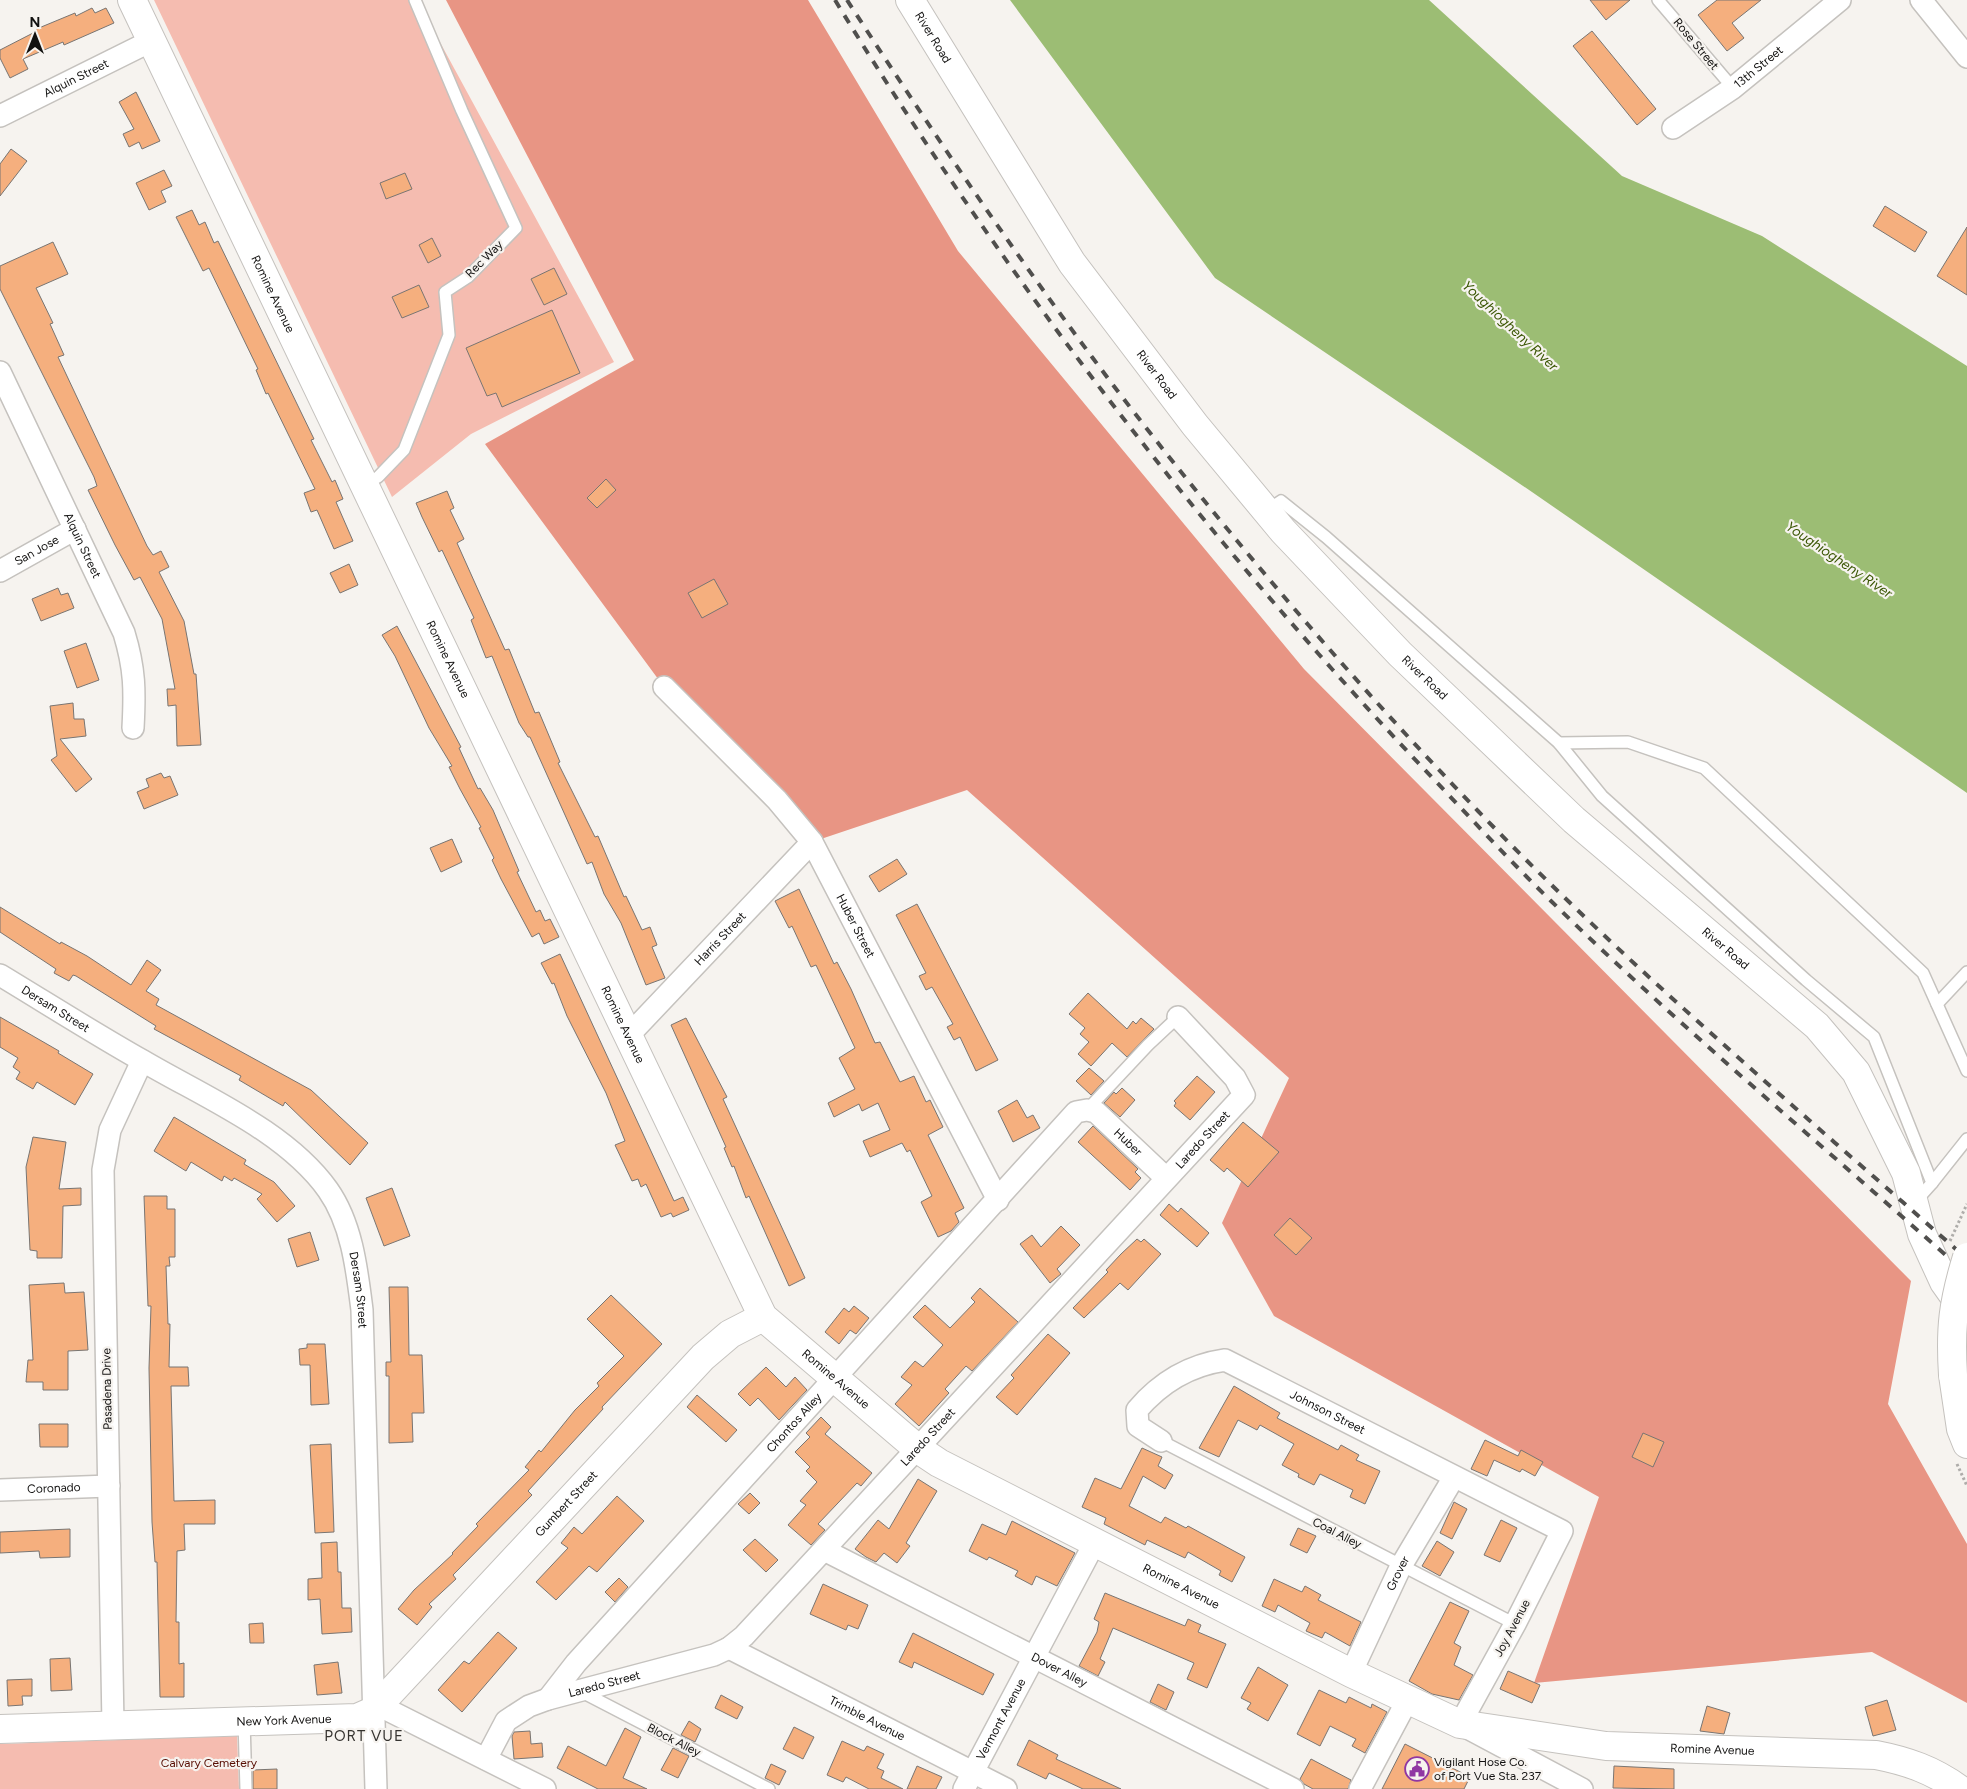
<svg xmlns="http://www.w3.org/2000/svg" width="1967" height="1789" font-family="Figtree,sans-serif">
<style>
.green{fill:#f5bcb0}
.forest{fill:#e89584}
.water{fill:#9cbd74}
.building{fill:#f5af7e;stroke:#797572}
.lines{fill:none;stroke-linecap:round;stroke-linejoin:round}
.service-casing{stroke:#c5c2be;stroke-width:14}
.minor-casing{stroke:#c5c2be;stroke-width:24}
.tertiary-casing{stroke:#c5c2be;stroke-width:30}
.path{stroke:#afadaa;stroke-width:3;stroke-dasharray:2.5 2.5;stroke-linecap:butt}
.service{stroke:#fff;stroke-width:11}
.minor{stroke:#fff;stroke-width:21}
.tertiary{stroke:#fff;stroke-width:28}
.rail{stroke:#504f4d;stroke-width:4;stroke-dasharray:9 9;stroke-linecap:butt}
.tertiary-bridge-casing{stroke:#c5c2be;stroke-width:30;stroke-linecap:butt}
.path-bridge{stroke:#afadaa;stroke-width:3;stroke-dasharray:2.5 2.5;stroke-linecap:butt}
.tertiary-bridge{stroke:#fff;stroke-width:28}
.labels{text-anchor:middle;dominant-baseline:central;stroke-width:4.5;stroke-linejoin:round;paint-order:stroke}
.street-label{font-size:12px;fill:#121110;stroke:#f6f3ef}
.poi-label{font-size:12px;fill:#121110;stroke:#f6f3ef;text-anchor:start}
.park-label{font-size:12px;fill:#570e03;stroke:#f6f3ef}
.water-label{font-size:14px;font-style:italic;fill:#3a5603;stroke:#f6f3ef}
.quarter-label{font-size:15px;letter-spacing:1px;fill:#353330;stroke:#f6f3ef}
</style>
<rect width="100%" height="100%" fill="#f6f3ef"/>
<!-- green -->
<g class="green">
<path d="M154,0H417L614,362L471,434L392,497Z"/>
<path d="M237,1736L239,1789H0V1744Z"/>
</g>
<!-- forest -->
<path class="forest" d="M446,0H808L958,251L1304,669L1911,1281L1888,1404L1967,1544V1703L1872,1652L1534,1683L1599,1497L1274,1316L1222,1223L1289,1078L967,790L812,842L664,687L485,444L634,360Z"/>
<!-- water -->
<path class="water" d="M1010,0H1429L1622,176L1762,236L1967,366V793L1532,492L1215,278Z"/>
<!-- building -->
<g class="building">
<path d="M1590,0H1630L1606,20Z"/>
<path d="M1717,0H1761L1732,23L1744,38L1727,51L1698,15Z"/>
<path d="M92,8L95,13L106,8L114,23L64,45L63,42L23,59L28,69L10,78L0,58V50L35,32L34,30L75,13L76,16Z"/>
<path d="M1592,31L1656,109L1637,125L1573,46Z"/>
<path d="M136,92L160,141L142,149L139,142L129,147L123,134L134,129L119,102Z"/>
<path d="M11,149L27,161L0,196V164Z"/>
<path d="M164,170L172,186L161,191L166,202L149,210L136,183Z"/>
<path d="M405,173L412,189L386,199L380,183Z"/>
<path d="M1885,206L1927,232L1915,252L1873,226Z"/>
<path d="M192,210L199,225L205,222L214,243L218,241L314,439L311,440L332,482L335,480L343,499L336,502L353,541L334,549L317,510L311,512L304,493L315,489L268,393L266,394L256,370L258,369L209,268L203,271L176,217Z"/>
<path d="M1967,227V295L1937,276Z"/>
<path d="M432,238L441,256L428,263L419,245Z"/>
<path d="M53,242L68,274L36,288L53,323L50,324L64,355L58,357L147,546L153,555L161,551L169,567L159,572L184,621L194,674H196L201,745L177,746L176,705L168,706L167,689H175L162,619L140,577L134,580L115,545L88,490L97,486L94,477L0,289V266Z"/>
<path d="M554,268L567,294L544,305L531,279Z"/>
<path d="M419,285L429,307L402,318L392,297Z"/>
<path d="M552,310L580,373L502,407L496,393L487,396L466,348Z"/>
<path d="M606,479L616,490L597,508L587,498Z"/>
<path d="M447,491L454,508L450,510L464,539L457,543L505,650L509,649L535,713L539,712L560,762L558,763L595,837L598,836L624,897L626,896L642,930L650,927L657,945L652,947L665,978L646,985L621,923L604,894L592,862L587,864L530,737H528L519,723L492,656L486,658L471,620L474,618L442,550L439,552L422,517L416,503Z"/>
<path d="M349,564L358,585L340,593L330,573Z"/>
<path d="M714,579L728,604L702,618L688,593Z"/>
<path d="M58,588L61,595L68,593L74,608L41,621L32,599Z"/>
<path d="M397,626L461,747L459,748L478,789L480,788L493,810L519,871L517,872L536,912L540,910L545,921L550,919L559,937L544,944L539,933L532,937L501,879L492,860L494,858L479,828L481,827L460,789L449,767L452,766L429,728L395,656L382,635Z"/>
<path d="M86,643L99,680L77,688L64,651Z"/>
<path d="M73,703L74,719H84L86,736L60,739L92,779L76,792L51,760L57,756L50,706Z"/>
<path d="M161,773L164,778L170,776L178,795L144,809L137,792L149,787L146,779Z"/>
<path d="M452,839L462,862L441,872L430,848Z"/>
<path d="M897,859L907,874L879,892L869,876Z"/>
<path d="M799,889L834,964L837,962L851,989L875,1043L880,1042L900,1082L914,1076L926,1102L930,1100L943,1127L928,1135L964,1208L955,1213L959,1222L951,1231L938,1237L921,1202L932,1196L910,1150L907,1152L902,1143L870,1157L863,1141L890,1130L878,1103L862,1111L859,1104L834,1117L828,1103L855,1089L839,1058L855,1048L816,965L811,967L792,926L789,928L775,901Z"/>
<path d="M917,904L998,1060L976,1071L960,1037L954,1040L947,1027L953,1024L932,987L926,990L919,976L926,973L896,915Z"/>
<path d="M0,907L60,944L61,942L87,956L131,985L147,960L161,970L146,991L159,999L156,1005L311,1090L368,1143L350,1165L285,1102L283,1106L239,1080L241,1076L154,1029L156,1026L76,976L73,975L69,981L54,973L56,969L0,932Z"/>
<path d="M560,954L674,1201L683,1197L689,1210L673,1217L671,1213L661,1217L646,1184L641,1187L638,1179L632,1181L615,1145L625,1141L606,1093L567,1016L554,983L552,984L541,963Z"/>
<path d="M1088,993L1127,1029L1133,1021L1136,1024L1141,1018L1154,1029L1127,1057L1112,1043L1091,1066L1078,1054L1089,1042L1080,1034L1085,1028L1069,1014Z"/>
<path d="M0,1017L59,1051L58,1053L93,1074L75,1105L37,1082L33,1089L16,1079L20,1072L13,1067L18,1058L0,1047Z"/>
<path d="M686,1018L727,1097L723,1099L805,1278L789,1286L749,1196L746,1198L734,1166L732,1167L724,1148L726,1147L671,1025Z"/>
<path d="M1089,1068L1104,1081L1091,1095L1076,1081Z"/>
<path d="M1197,1076L1215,1092L1190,1120L1174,1106L1176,1103L1174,1101Z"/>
<path d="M1122,1088L1135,1100L1120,1117L1104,1103L1114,1092L1116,1094Z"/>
<path d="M1017,1100L1027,1118L1033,1115L1040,1128L1013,1142L998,1111Z"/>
<path d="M174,1117L246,1160L244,1164L274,1182L295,1206L277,1222L257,1199L262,1194L234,1178L232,1181L224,1176L222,1181L191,1162L186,1171L154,1151Z"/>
<path d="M1243,1122L1279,1152L1248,1187L1227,1168L1224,1172L1210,1160Z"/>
<path d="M1093,1126L1138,1169L1135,1172L1141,1178L1130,1190L1078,1142Z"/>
<path d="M33,1137L66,1142L59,1189L81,1188V1205L63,1206L62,1258H37V1251L30,1250L26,1167Z"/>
<path d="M392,1188L410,1236L384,1246L366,1198Z"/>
<path d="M144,1196H167V1209H175V1257H169L170,1266H166L168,1324H170L169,1367H188L189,1386H171L174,1501L215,1500V1524H184L185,1550L177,1551L176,1622H179V1664L184,1663V1697H160L157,1562H155L152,1522L149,1368L151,1306H148Z"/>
<path d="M1169,1204L1178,1212L1181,1208L1209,1233L1197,1247L1160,1215Z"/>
<path d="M1290,1218L1312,1238L1296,1255L1274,1235Z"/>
<path d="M1061,1226L1080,1245L1057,1269L1061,1274L1050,1283L1020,1244L1032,1235L1041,1247Z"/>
<path d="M310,1232L319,1260L297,1267L288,1239Z"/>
<path d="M1137,1239L1141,1242L1144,1239L1161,1254L1128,1290L1120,1283L1084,1318L1073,1308L1108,1272L1106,1270L1121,1254Z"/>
<path d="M64,1283L65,1293L84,1292L88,1350L68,1351V1390H43V1382H26L28,1360H33L29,1285Z"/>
<path d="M389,1287H408L409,1355H422L424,1413H412L413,1442L389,1443V1376H386V1362H391Z"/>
<path d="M980,1288L1018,1322L972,1371L966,1366L945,1389L949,1393L919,1426L895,1404L912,1385L901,1377L915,1361L923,1367L943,1345L913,1317L925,1305L950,1328L975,1302L971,1298Z"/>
<path d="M611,1295L662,1344L602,1407L603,1409L528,1491L532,1495L453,1575L456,1579L429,1604L432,1607L417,1625L398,1609L414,1590L453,1554L452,1553L478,1526L476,1524L529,1470L525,1467L539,1450L541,1452L575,1410L599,1386L597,1383L624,1356L587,1319Z"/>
<path d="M854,1306L869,1318L856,1334L850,1330L839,1344L825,1332L844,1308L849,1312Z"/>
<path d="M1048,1334L1070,1353L1017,1415L996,1397L1014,1378L1011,1375Z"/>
<path d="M307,1344H325L329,1404L311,1405L310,1365H300L299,1349L307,1348Z"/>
<path d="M766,1367L786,1387L795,1377L807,1390L779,1420L758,1398L750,1406L738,1394Z"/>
<path d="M1234,1386L1280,1413L1277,1418L1338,1450L1341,1445L1359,1455L1356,1460L1380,1471L1365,1504L1350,1497L1353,1490L1320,1474L1314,1485L1298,1477L1299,1474L1282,1465L1294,1444L1260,1425L1257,1430L1238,1420L1219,1457L1199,1448Z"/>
<path d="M697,1395L737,1430L726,1442L687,1407Z"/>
<path d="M821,1417L831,1427L825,1434L872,1473L861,1486L857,1483L818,1524L825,1530L811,1545L788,1525L806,1505L800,1501L817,1482L806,1471L810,1467L795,1452L810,1437L806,1433Z"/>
<path d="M39,1424H68V1447H40Z"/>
<path d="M1643,1433L1664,1442L1653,1467L1632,1457Z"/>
<path d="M1485,1440L1518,1456L1521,1450L1543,1462L1535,1476L1522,1469L1520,1472L1494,1460L1487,1476L1471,1469Z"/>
<path d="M331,1444L334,1532L315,1533L310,1445Z"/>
<path d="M1142,1448L1162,1457L1158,1466L1173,1475L1165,1489L1143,1476L1129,1506L1161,1523L1165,1517L1186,1528L1188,1526L1245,1557L1232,1582L1219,1575L1221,1571L1188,1552L1185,1558L1147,1540L1145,1545L1104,1524L1106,1518L1082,1507L1095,1478L1121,1489Z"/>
<path d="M918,1479L937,1491L906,1543L910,1546L897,1563L884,1553L876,1562L866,1557L855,1549L878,1520L889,1529Z"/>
<path d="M750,1493L760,1503L749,1514L738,1504Z"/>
<path d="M617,1496L644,1521L597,1572L589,1566L556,1600L536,1582L568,1548L561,1543L574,1527L582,1534Z"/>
<path d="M1454,1502L1467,1509L1452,1539L1440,1533Z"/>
<path d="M1501,1520L1517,1528L1500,1562L1484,1555Z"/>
<path d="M1012,1521L1075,1553L1057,1586L1036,1576L1032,1585L1015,1576L1018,1571L989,1557L987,1560L969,1551L982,1524L1006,1535Z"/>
<path d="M1298,1528L1316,1536L1307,1553L1290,1545Z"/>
<path d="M70,1529V1557L40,1558L39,1551L0,1553V1532Z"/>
<path d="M755,1539L778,1560L766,1572L743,1550Z"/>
<path d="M1437,1541L1454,1552L1440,1576L1422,1566Z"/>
<path d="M337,1542L338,1572H341L342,1608H351L352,1632L322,1634L320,1599L308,1600V1579L322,1578L321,1543Z"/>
<path d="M619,1578L628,1587L615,1602L605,1592Z"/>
<path d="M1274,1579L1302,1592L1305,1586L1321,1595L1318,1600L1361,1622L1350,1646L1325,1632L1322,1638L1306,1631L1310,1623L1278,1605L1275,1612L1262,1606Z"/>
<path d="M823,1584L868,1605L858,1629L848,1625L846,1630L810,1614Z"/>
<path d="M1105,1593L1185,1626L1188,1619L1201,1625L1198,1632L1226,1644L1207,1688L1187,1679L1194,1663L1113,1628L1100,1659L1105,1662L1098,1676L1079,1666L1097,1632L1099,1622L1094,1619Z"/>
<path d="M1450,1602L1469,1611L1454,1643L1461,1647L1454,1665L1473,1675L1459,1700L1432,1694L1409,1681Z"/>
<path d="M263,1623L264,1643H250L249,1624Z"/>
<path d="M498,1632L517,1648L462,1712L438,1690L464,1661L469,1664Z"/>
<path d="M913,1633L994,1674L983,1695L914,1662L912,1668L899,1662Z"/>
<path d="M70,1658L72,1690L51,1691L50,1659Z"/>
<path d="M338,1662L342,1693L317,1695L314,1665Z"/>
<path d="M1258,1667L1288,1685L1268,1721L1247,1709L1251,1703L1241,1698Z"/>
<path d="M1508,1671L1540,1685L1532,1703L1500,1689Z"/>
<path d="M32,1679V1696H22L23,1705L8,1706L7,1680Z"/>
<path d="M1158,1684L1174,1692L1166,1710L1150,1702Z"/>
<path d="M1319,1690L1346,1703L1349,1697L1371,1708L1372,1704L1387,1712L1365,1753L1352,1746L1356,1739L1330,1726L1320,1746L1297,1734Z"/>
<path d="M721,1695L743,1707L737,1719L715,1708Z"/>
<path d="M1887,1700L1896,1730L1873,1736L1865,1707Z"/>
<path d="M1707,1706L1730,1713L1724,1734L1700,1731Z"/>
<path d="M689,1721L701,1729L695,1742L681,1735Z"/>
<path d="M794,1727L814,1737L803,1759L783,1749Z"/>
<path d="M625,1728L641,1737L623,1778L647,1789H598L557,1768L568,1746L606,1766Z"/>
<path d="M530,1731L531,1744L542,1743L543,1757L514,1759L512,1736L514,1732Z"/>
<path d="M1029,1740L1058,1755L1056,1759L1121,1789H1083L1049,1773L1046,1779L1017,1765Z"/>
<path d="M842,1741L864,1751L867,1746L884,1754L877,1768L884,1771L881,1778L903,1789H869L846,1777L843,1782L827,1775Z"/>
<path d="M1405,1744L1470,1777L1464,1789H1382Z"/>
<path d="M673,1748L689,1756L678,1778L661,1770Z"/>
<path d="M1311,1759L1351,1780L1348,1789H1313L1304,1784L1300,1779Z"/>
<path d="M771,1764L786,1771L779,1785L765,1778Z"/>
<path d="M917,1766L942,1777L936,1789H907Z"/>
<path d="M1614,1766L1674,1769V1789L1613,1788Z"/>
<path d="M277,1769V1789H253V1770Z"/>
</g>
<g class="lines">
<!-- service casing -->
<g class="service-casing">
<g id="service">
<path d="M1658,0L1733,88"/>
<path d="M365,484L378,477L404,450L449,335L445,292L468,277L516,228L462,111L415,0"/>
<path d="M1266,511L1281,501L1326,537L1559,743L1602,796L1806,980L1874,1037L1932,1183L1915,1202"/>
<path d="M1559,743L1628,742L1704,768L1923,973L1967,1071"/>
<path d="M1937,1004L1967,972"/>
<path d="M1087,1110L1148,1045L1178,1017"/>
<path d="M1932,1183L1967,1139"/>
<path d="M1161,1441L1515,1624"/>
<path d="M580,1691L769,1789"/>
<path d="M244,1721L246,1789"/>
</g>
</g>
<!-- minor casing -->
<g class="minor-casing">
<g id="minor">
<path d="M1921,0L1967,57"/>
<path id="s1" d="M0,116L153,40"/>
<path id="s2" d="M1673,128L1733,88L1840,0"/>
<path id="s3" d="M0,372L124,633C135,669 135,691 133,728"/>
<path id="s4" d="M0,571L75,529"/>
<path id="s5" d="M664,687L777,800L812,842L998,1200"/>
<path id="s6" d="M0,975C48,1004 95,1034 143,1061C204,1097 286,1131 328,1190C352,1224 357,1270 362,1310L376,1789"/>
<path id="s7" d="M628,1036L812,842"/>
<path id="s8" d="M1161,1441L1138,1426L1137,1410C1160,1383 1190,1365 1225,1360L1562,1531L1515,1624L1460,1724L1582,1789"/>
<path id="s9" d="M0,1490L109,1486"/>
<path id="s10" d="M824,1550L1293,1789"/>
<path id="s11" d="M729,1648L1006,1789"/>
<path id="s12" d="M1351,1673L1401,1566L1454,1477"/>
<path id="s13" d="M548,1699L576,1663L1076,1112L1087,1110L1096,1112L1166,1178"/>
<path d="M380,1706L545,1789"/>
<path d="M113,1725L103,1170L110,1130L142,1061"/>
<path id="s14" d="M486,1759L506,1721L529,1706L548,1699L714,1655L729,1648L744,1636L1244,1095L1235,1078L1178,1017"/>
<path id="s15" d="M964,1789L1094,1544"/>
<path d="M1360,1789L1407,1701"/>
</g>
</g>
<!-- tertiary casing -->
<g class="tertiary-casing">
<g id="tertiary">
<path id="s16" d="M132,0L763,1317L918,1449L939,1463L1351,1673L1460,1724L1606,1746L1876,1755C1907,1761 1933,1770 1959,1789"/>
<path id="s17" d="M910,0L1072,263L1195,425L1283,531L1400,654L1574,820L1817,1026L1856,1072L1906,1173L1922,1234L1944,1282L1966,1313"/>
<path d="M1953,1375L1961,1429L1967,1444"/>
<path id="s18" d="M0,1729L357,1718L373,1711L703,1357L730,1334L763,1317"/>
</g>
</g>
<!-- path -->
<path class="path" d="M1957,1464L1967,1486"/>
<!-- service -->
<use href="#service" class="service"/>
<!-- minor -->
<use href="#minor" class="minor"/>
<!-- tertiary -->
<use href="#tertiary" class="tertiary"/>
<!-- rail -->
<g class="rail">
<path d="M835,0C1004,277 1202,535 1425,770C1467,814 1508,859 1551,901C1684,1031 1828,1150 1967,1274"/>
<path d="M847,0C935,136 1025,270 1123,398C1234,542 1352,680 1478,811C1632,971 1802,1112 1967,1259"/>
</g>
<!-- tertiary-bridge casing -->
<g class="tertiary-bridge-casing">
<path id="tertiary-bridge" d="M1953,1375C1950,1328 1953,1303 1967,1257"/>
</g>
<!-- path-bridge -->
<path class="path-bridge" d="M1950,1241L1967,1204"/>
<!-- tertiary-bridge -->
<use href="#tertiary-bridge" class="tertiary-bridge"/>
</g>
<!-- icons -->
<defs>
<g id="civic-ring" transform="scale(1.25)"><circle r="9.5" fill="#f6f3ef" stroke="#9037a3" stroke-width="1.5"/><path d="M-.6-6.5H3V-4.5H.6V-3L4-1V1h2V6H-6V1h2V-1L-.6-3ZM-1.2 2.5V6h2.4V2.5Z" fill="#9037a3"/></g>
</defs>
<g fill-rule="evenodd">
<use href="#civic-ring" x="1417" y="1769"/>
</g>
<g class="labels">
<!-- street labels -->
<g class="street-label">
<text stroke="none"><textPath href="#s17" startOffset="44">River Road</textPath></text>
<text transform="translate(1696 44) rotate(50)">Rose Street</text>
<text stroke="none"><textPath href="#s2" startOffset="105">13th Street</textPath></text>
<text stroke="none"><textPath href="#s1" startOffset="85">Alquin Street</textPath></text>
<text transform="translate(484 259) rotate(-45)">Rec Way</text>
<text stroke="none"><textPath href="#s16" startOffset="326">Romine Avenue</textPath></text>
<text stroke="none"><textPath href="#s17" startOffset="449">River Road</textPath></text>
<text stroke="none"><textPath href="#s3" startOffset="192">Alquin Street</textPath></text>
<text stroke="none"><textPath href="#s4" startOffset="42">San Jose</textPath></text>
<text stroke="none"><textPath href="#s16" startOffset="731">Romine Avenue</textPath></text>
<text stroke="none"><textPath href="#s17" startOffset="854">River Road</textPath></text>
<text stroke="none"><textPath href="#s5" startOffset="309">Huber Street</textPath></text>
<text stroke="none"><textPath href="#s7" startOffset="134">Harris Street</textPath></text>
<text stroke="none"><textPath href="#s17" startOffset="1259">River Road</textPath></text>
<text stroke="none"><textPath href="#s6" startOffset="65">Dersam Street</textPath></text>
<text stroke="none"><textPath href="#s16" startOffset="1136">Romine Avenue</textPath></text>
<text stroke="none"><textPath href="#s14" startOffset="974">Laredo Street</textPath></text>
<text stroke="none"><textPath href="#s13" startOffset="854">Huber</textPath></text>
<text stroke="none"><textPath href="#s6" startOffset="500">Dersam Street</textPath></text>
<text stroke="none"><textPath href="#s16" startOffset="1556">Romine Avenue</textPath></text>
<text transform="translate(107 1389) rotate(-91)">Pasadena Drive</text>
<text stroke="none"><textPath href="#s8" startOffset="262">Johnson Street</textPath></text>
<text stroke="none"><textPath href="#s13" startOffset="370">Chontos Alley</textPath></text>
<text stroke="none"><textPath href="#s14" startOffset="569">Laredo Street</textPath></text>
<text stroke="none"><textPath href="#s9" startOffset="54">Coronado</textPath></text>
<text stroke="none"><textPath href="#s18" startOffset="658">Gumbert Street</textPath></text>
<text transform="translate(1337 1533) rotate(27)">Coal Alley</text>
<text stroke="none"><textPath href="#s12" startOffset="110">Grover</textPath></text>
<text stroke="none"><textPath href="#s16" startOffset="1961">Romine Avenue</textPath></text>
<text transform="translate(1512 1628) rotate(-62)">Joy Avenue</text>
<text stroke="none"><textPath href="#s10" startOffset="264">Dover Alley</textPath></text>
<text stroke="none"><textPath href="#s14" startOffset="149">Laredo Street</textPath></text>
<text stroke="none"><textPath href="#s11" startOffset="155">Trimble Avenue</textPath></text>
<text stroke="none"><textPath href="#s15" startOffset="79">Vermont Avenue</textPath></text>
<text stroke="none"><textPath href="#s18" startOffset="284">New York Avenue</textPath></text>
<text transform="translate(674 1740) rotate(27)">Block Alley</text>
<text stroke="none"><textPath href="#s16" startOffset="2526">Romine Avenue</textPath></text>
</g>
<!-- poi labels -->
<g class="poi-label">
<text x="1434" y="1762">Vigilant Hose Co.<tspan x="1434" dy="14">of Port Vue Sta. 237</tspan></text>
</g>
<!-- park labels -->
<g class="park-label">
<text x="209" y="1763">Calvary Cemetery</text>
</g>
<!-- water labels -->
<g class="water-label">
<text transform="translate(1510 326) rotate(43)">Youghiogheny River</text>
<text transform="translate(1839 560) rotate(34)">Youghiogheny River</text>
</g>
<!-- quarter labels -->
<g class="quarter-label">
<text x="364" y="1736">PORT VUE</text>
</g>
</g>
<!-- north arrow -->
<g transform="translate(35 35)" stroke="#f6f3ef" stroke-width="4" paint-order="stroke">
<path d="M0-4L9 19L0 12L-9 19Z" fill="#121110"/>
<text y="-8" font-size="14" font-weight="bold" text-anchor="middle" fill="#121110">N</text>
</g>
</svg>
